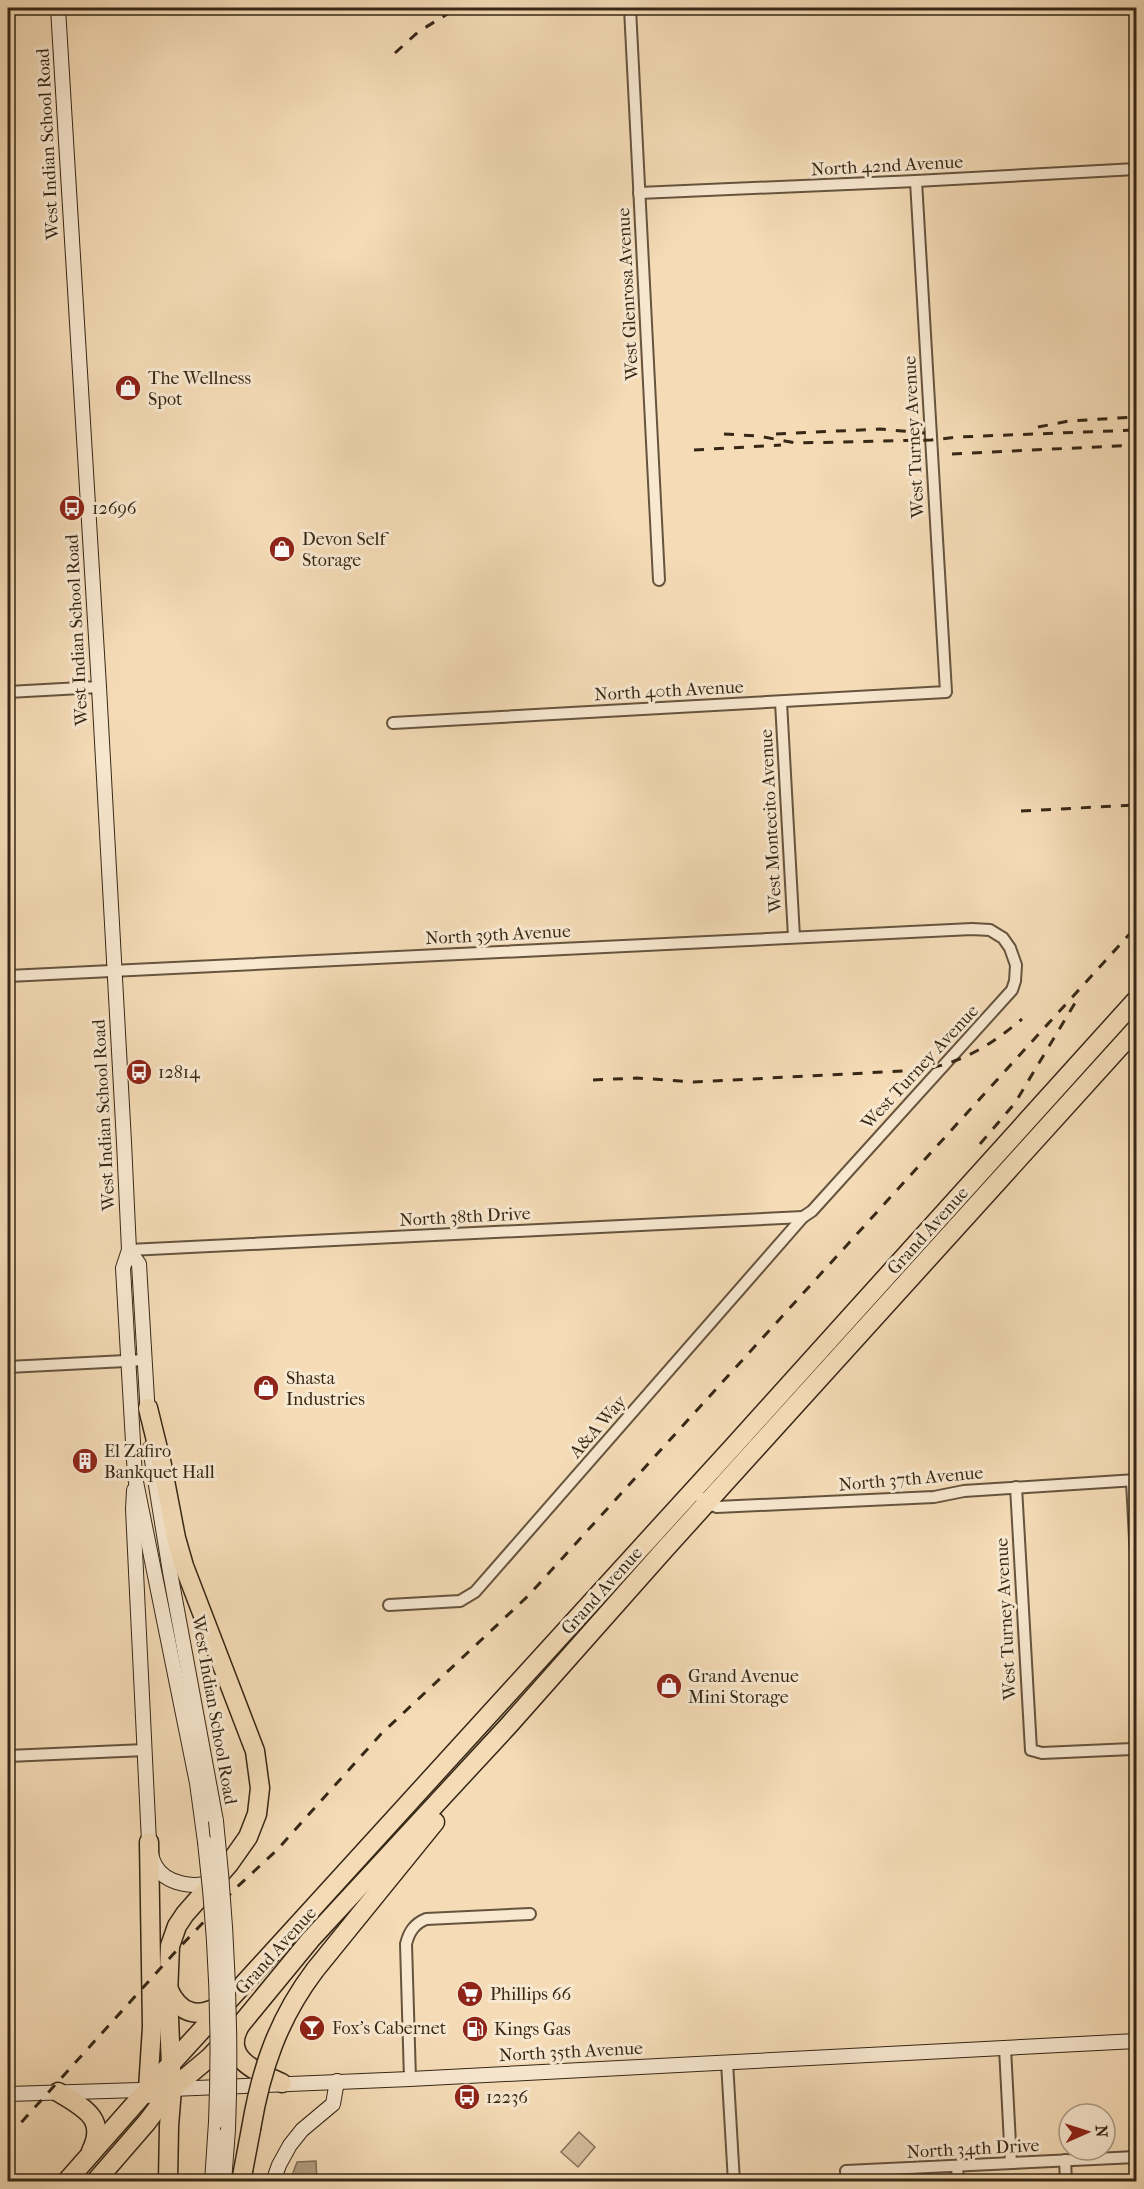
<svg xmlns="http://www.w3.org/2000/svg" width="1144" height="2189" font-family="'IM FELL French Canon',serif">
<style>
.green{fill:#d5bd9c;stroke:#867259;stroke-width:1.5}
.water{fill:#b49e80;stroke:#826e56;stroke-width:1.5}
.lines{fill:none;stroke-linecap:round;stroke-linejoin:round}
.street-casing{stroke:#66543e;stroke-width:14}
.secondary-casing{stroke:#362716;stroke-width:16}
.highway-casing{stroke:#362716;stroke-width:21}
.street{stroke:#f8e8d0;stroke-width:10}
.secondary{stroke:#f8e8d0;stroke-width:14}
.highway{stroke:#f5dcb7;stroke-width:18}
.rail{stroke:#362716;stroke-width:3;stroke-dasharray:10 10;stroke-linecap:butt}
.secondary-bridge-casing{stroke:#362716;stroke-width:16;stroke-linecap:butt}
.highway-bridge-casing{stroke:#362716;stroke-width:21;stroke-linecap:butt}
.secondary-bridge{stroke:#f8e8d0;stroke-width:14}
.highway-bridge{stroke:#f5dcb7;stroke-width:18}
.labels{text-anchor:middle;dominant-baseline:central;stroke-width:6;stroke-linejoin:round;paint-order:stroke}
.street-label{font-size:18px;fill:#362716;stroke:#f8e8d0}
.poi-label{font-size:18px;fill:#362716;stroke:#f8e8d0;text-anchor:start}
</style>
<rect width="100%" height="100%" fill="#f5dcb7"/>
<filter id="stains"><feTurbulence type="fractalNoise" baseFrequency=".00333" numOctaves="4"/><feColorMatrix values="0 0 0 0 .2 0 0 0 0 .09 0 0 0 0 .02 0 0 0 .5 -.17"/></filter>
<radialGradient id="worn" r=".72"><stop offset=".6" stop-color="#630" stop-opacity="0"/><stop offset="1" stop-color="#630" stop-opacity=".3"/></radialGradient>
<!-- green -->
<path class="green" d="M579,2132L595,2147L578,2167L561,2152Z"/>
<!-- water -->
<path class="water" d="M316,2161L317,2181H290L297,2162Z"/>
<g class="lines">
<!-- street casing -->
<g class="street-casing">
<g id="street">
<path d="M630,8L659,580"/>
<path d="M639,193L916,181L1136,169"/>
<path d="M8,692L99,687"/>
<path d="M781,702L794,937"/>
<path d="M393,723L946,692L916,181"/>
<path d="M8,976L972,929L990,930L1003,938L1010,948L1016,965L1015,981L1012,990L812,1211L803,1217L475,1592L460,1601L389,1605"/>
<path d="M129,1250L803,1217"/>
<path d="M8,1367L145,1360"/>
<path d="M1132,1481L1136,1558"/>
<path d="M1016,1487L1031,1750L1042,1753L1132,1749L1136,1746"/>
<path d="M693,1491L708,1504L717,1507L934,1497L964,1491L1136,1480"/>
<path d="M8,1756L145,1750"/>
<path d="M1005,2048L1011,2163"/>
<path d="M727,2062L734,2182"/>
<path d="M410,2079L406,1944C409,1932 414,1924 426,1919L530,1914"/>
<path d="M1065,2160L1066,2182"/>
<path d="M957,2166L958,2182"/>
<path d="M847,2182L846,2171L1136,2157"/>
</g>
</g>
<!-- secondary casing -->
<g class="secondary-casing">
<g id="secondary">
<path d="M58,8L99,687L124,1142L129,1250L123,1268L135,1477L197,1783L205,1842"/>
<path d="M129,1250L139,1264L148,1416"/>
<path d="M150,1448L170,1572L216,1821"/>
<path d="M134,1490L133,1509L149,1842C150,1849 151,1858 155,1865C165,1884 196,1890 214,1880"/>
<path d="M8,2094L172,2089L410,2079L1136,2041"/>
<path d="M212,2182L216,2122"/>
<path d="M224,2182L228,2130"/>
<path d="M273,2182L279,2165L290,2145L302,2130L333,2104L337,2081"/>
</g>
</g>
<!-- highway casing -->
<g class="highway-casing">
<g id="highway">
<path d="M148,1408L162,1465L176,1538L184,1566L255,1751L260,1788L257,1814L248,1837L229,1864L185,1914L177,1926L170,1946L168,1995L172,2089L169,2126L168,2182"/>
<path d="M149,1842L152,2027L148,2089L150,2094"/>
<path d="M315,1970L435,1822"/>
<path d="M168,1988C180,2016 200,2019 224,2003"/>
<path d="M241,2024C220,2058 257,2072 282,2083"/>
<path d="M58,2092C82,2107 108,2118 91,2151"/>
<path d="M66,2182L148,2089L731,1449L1136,1000"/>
<path d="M95,2182L147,2122L172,2089L210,2057L242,2023L311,1939L509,1725L665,1549L1136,1029"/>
<path d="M241,2182L251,2129"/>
</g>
</g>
<!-- street -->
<use href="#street" class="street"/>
<!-- secondary -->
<use href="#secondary" class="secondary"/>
<!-- highway -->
<use href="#highway" class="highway"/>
<!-- rail -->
<g class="rail">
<path d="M395,53L418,32L457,8"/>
<path d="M1038,427L1069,421L1136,417"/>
<path d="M724,434L758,436L796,443L931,440L958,437L1136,430"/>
<path d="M776,434L880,429L925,433"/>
<path d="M694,450L781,445"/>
<path d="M952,454L1136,445"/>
<path d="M1021,811L1136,805"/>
<path d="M593,1080L637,1078L694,1082L922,1070C963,1062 990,1046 1022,1019"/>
<path d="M980,1144L1015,1103L1075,1003"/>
<path d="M8,2137L177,1950L237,1887L276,1851L381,1734L528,1596L1136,927"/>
</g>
<!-- secondary-bridge casing -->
<g class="secondary-bridge-casing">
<g id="secondary-bridge">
<path d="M216,1821C227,1924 232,2026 228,2130"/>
<path d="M205,1842C216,1935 220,2028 216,2122"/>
</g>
</g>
<!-- highway-bridge casing -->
<g class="highway-bridge-casing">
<path id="highway-bridge" d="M251,2129C261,2069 278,2019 315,1970"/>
</g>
<!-- secondary-bridge -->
<use href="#secondary-bridge" class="secondary-bridge"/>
<!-- highway-bridge -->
<use href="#highway-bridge" class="highway-bridge"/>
</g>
<!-- icons -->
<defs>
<g id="shop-disc" transform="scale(1.35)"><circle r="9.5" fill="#8f2418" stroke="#f8e8d0"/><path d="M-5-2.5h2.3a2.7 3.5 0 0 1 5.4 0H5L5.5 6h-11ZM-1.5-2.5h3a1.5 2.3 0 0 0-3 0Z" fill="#fff"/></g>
<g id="bus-disc" transform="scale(1.35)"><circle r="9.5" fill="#8f2418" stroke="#f8e8d0"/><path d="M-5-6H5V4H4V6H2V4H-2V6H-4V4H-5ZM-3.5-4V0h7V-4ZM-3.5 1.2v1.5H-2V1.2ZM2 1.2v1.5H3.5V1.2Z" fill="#fff"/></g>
<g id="building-disc" transform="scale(1.35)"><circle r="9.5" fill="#8f2418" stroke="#f8e8d0"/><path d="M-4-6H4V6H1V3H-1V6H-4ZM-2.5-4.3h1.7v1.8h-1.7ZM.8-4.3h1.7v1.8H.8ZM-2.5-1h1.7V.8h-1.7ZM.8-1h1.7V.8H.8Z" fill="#fff"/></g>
<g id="supermarket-disc" transform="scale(1.35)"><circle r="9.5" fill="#8f2418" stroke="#f8e8d0"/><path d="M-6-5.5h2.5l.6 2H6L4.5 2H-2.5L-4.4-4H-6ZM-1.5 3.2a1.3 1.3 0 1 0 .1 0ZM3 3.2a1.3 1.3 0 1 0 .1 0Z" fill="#fff"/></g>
<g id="bar-disc" transform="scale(1.35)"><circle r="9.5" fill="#8f2418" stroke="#f8e8d0"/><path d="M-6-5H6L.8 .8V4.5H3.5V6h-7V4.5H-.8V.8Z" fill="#fff"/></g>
<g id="fuel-disc" transform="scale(1.35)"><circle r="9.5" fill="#8f2418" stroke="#f8e8d0"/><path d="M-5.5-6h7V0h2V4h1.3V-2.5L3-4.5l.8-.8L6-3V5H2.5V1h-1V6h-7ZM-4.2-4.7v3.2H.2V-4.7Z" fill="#fff"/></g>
</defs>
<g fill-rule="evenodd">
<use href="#shop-disc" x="128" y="388"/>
<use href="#bus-disc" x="72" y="508"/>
<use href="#shop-disc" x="282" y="549"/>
<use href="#bus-disc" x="139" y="1072"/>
<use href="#shop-disc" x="266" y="1388"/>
<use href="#building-disc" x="85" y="1461"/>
<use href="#shop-disc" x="669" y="1686"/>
<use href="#supermarket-disc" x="470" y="1994"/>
<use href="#bar-disc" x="312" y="2028"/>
<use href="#fuel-disc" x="475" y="2029"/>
<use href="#bus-disc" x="467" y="2097"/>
</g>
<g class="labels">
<!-- street labels -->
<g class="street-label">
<text transform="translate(48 144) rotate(-93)">West Indian School Road</text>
<text transform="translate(887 166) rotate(-3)">North 42nd Avenue</text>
<text transform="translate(628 294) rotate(-93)">West Glenrosa Avenue</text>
<text transform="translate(914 437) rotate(-93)">West Turney Avenue</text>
<text transform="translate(77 630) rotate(-93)">West Indian School Road</text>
<text transform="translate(669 691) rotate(-3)">North 40th Avenue</text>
<text transform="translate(771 821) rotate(-93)">West Montecito Avenue</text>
<text transform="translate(498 935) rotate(-3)">North 39th Avenue</text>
<text transform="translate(920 1067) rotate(-47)">West Turney Avenue</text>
<text transform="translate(104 1115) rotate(-93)">West Indian School Road</text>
<text transform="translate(465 1217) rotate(-3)">North 38th Drive</text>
<text transform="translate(928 1231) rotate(-48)">Grand Avenue</text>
<text transform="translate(598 1427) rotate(-49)">A&amp;A Way</text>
<text transform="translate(911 1479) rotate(-5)">North 37th Avenue</text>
<text transform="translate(602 1591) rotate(-48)">Grand Avenue</text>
<text transform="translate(1006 1619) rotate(-93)">West Turney Avenue</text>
<text transform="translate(214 1710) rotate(80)">West Indian School Road</text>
<text transform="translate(276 1951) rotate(-48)">Grand Avenue</text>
<text transform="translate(571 2052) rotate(-3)">North 35th Avenue</text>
<text transform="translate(973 2149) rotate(-3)">North 34th Drive</text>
</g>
<!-- poi labels -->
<g class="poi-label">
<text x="148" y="378">The Wellness<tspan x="148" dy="21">Spot</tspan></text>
<text x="92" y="508">12696</text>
<text x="302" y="539">Devon Self<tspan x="302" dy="21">Storage</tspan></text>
<text x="158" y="1072">12814</text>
<text x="286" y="1378">Shasta<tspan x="286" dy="21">Industries</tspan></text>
<text x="104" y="1451">El Zafiro<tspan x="104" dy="21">Bankquet Hall</tspan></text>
<text x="688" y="1676">Grand Avenue<tspan x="688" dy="21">Mini Storage</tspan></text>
<text x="490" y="1994">Phillips 66</text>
<text x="332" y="2028">Fox's Cabernet</text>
<text x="494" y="2029">Kings Gas</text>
<text x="486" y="2097">12236</text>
</g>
</g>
<!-- margin -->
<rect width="1144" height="2189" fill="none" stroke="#f5dcb7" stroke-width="30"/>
<rect x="9" y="9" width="1126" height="2171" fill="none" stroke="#362716" stroke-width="3"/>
<rect x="15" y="15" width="1114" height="2159" fill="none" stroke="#362716" stroke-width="1.5"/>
<!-- north arrow -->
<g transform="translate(1087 2132) rotate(87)"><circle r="28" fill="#f8e8d0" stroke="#aa9b86" stroke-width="1.5"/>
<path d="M0-4.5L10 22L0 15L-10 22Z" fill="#8f2418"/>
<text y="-9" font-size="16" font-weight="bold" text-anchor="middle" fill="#362716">N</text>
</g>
<rect width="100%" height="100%" filter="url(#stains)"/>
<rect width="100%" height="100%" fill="url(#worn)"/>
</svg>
